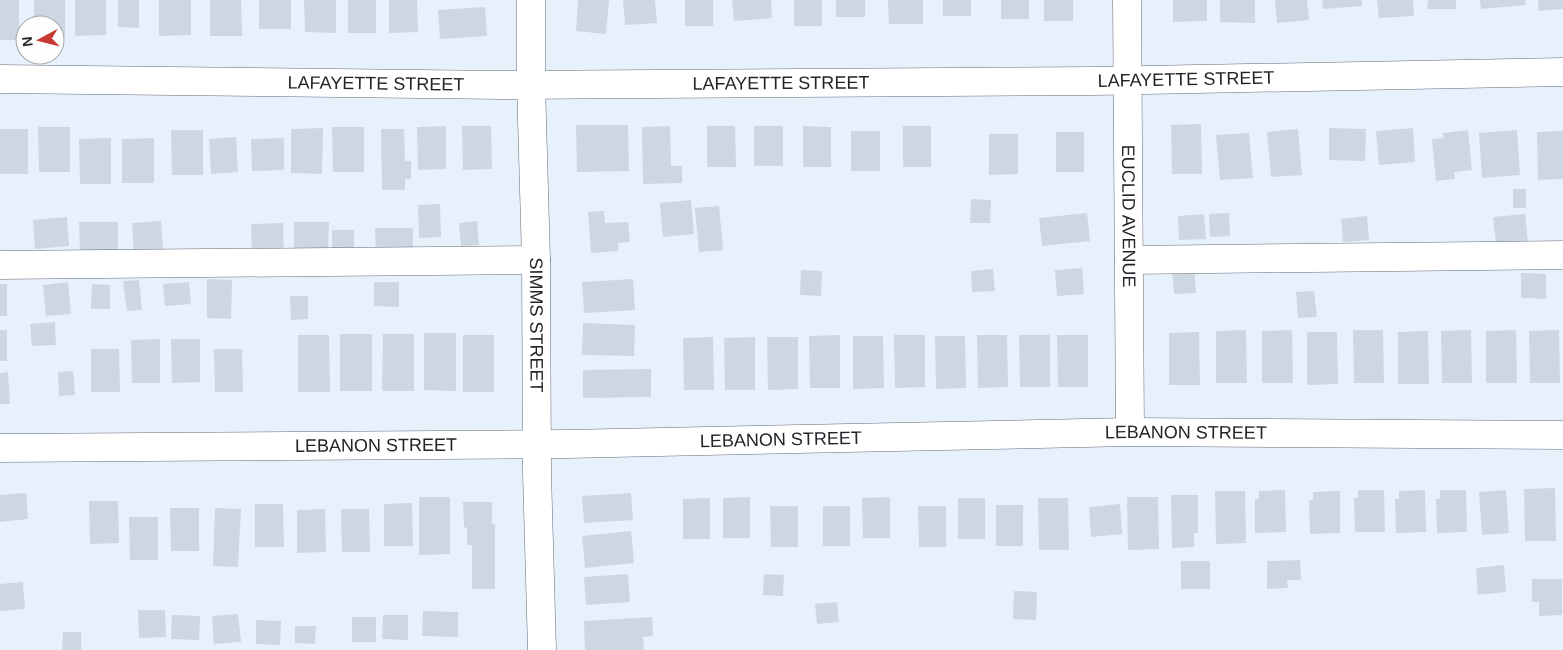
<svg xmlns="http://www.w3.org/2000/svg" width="1563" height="650" font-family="Arial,sans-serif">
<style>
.building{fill:#cdd7e2}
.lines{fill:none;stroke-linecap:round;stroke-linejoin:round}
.minor-casing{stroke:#646d76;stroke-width:29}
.minor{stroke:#fff;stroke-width:28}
.labels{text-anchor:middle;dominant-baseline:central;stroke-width:4;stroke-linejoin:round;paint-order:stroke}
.street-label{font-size:18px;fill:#212529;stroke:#fdfdfd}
</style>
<rect width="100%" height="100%" fill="#e7f1fc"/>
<!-- building -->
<g class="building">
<rect x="0" y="0" width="19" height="40"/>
<path d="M34,0H65V37H55V25H34Z"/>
<path d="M75,0H106V35L75,36Z"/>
<path d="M118,0H139V28L118,27Z"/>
<path d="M159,0H191V35L159,36Z"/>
<path d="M210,0H241L242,36H210Z"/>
<rect x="259" y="0" width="32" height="29"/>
<path d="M304,0H336V33L305,32Z"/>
<rect x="348" y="0" width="28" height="33"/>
<path d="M389,0H417L418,32L389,33Z"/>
<path d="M578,0H609L606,34L576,31Z"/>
<path d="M623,0H655L657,23L625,25Z"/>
<rect x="685" y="0" width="28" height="26"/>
<path d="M732,0H771L772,18L734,21Z"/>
<rect x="794" y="0" width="28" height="26"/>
<rect x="836" y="0" width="29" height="17"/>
<path d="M888,0H923V24H889Z"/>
<rect x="943" y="0" width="28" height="16"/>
<rect x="1001" y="0" width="28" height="19"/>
<rect x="1044" y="0" width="29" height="21"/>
<path d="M1173,0H1207V21L1173,22Z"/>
<path d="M1220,0H1255V23L1220,22Z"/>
<path d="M1275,0H1307L1309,20L1277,23Z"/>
<path d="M1322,0H1362V6L1323,9Z"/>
<path d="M1377,0H1413L1414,16L1379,18Z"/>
<path d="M1428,0H1456V9H1427Z"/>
<path d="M1480,0H1525L1526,5L1481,9Z"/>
<path d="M1538,0H1563V9L1539,11Z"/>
<path d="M485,7L487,36L440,39L438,10Z"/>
<path d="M1201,124L1202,174H1172L1171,125Z"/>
<path d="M576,125H628L629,171L577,172Z"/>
<path d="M446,126V169L418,170L417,127Z"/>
<path d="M462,126H491L492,169L463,170Z"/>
<path d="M670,126L671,166H682V183L643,184L642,127Z"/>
<path d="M707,126H735L736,167H707Z"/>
<rect x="754" y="126" width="29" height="40"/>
<path d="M803,126L831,127V167H803Z"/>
<rect x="903" y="126" width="28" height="41"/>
<path d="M38,127H70V172H39Z"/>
<path d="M332,127H364V172H333Z"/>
<path d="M323,128L322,174L291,173V129Z"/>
<path d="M1329,128L1366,129L1365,161L1329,160Z"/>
<path d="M1413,128L1415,162L1379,165L1376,131Z"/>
<rect x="0" y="129" width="28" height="45"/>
<path d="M381,129H404L405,161H411V179H405V190H382Z"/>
<path d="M1298,129L1302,175L1271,177L1267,132Z"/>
<path d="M171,130H203V175H172Z"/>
<path d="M1468,130L1472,170L1454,172L1455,179L1436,181L1432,139L1444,138L1443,133Z"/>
<path d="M1517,130L1520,175L1482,178L1479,133Z"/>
<rect x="851" y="131" width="29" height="40"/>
<path d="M1563,131V179L1538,180L1537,132Z"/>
<rect x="1056" y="132" width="28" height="40"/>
<path d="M1249,133L1253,178L1220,180L1216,135Z"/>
<path d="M989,134H1018V174L989,175Z"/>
<path d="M236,137L238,172L211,174L209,139Z"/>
<path d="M111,138V184H80L79,139Z"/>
<path d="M154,138V183H122V139Z"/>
<path d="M284,138V170L252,171L251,139Z"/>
<rect x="1513" y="189" width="13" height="19"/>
<path d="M971,199L991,200L990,223H970Z"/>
<path d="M691,200L694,234L663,237L660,203Z"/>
<path d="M440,204L441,237L419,238L418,205Z"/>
<path d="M719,206L723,250L699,252L695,208Z"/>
<path d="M604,211L605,223L628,222L630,242L618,243V251L591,253L588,212Z"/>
<path d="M1087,213L1090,241L1042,246L1039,218Z"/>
<path d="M1229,213L1230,236L1210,237L1209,214Z"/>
<path d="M1204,214L1206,239L1179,240L1178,216Z"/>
<path d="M1525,214L1528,241L1496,244L1493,217Z"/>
<path d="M1367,216L1369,240L1343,242L1341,219Z"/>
<path d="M67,217L69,246L35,249L33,220Z"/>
<path d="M161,221L163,250L134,252L132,223Z"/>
<path d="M477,221L479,245L461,246L459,223Z"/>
<path d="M79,222H118V252H80Z"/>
<path d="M294,222H329L328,251L294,250Z"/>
<path d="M283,223L284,253L252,254L251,224Z"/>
<path d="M375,228H413V253H376Z"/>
<path d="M332,230H354V253L332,254Z"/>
<path d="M1082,268L1084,294L1057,296L1055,270Z"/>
<path d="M1194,268L1196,293L1174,294L1172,270Z"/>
<path d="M993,269L995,291L972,292L971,271Z"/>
<path d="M801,270L822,271L821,296L800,295Z"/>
<path d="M1521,273L1546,274V299L1521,298Z"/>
<path d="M207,279L232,280L231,319L207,318Z"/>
<path d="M633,279L635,310L584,313L582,282Z"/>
<path d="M139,280L142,310L127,311L123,281Z"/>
<path d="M68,282L71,314L46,316L43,285Z"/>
<path d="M189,282L191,304L165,306L163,284Z"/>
<path d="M374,282H399V307L374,306Z"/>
<rect x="0" y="284" width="7" height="32"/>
<path d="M92,284L110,285V309H91Z"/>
<path d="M1314,291L1317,317L1298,318L1296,292Z"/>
<path d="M290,296H308V319L291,320Z"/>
<path d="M55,322L56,345L32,346L30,324Z"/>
<path d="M583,323L635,325L634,356L582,355Z"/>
<rect x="0" y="330" width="7" height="31"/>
<path d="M1246,330L1247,383H1216V331Z"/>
<path d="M1292,330L1293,383H1262V331Z"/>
<path d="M1353,330H1383L1384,383H1354Z"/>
<path d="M1471,330L1472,383H1442L1441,331Z"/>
<path d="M1516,330L1517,383H1486V331Z"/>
<path d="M1559,330L1560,383H1530L1529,331Z"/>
<path d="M1428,331L1429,384H1398V332Z"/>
<path d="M1199,332L1200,385H1169V333Z"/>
<path d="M1307,332H1337L1338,384L1307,385Z"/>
<path d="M424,333H456V391L424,390Z"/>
<rect x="340" y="334" width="32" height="57"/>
<path d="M383,334H414V391H382Z"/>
<path d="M298,335H329L330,392H298Z"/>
<rect x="463" y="335" width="31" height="57"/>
<path d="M840,335V388H810L809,336Z"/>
<path d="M894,335H925V387L895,388Z"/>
<path d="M977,335H1007L1008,387L978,388Z"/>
<path d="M1019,335H1050V387H1020Z"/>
<path d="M1057,335H1088V387H1058Z"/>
<path d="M853,336H883L884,388L853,389Z"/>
<path d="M935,336H965L966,388L936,389Z"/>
<path d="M713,337L714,390H684L683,338Z"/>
<path d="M755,337V390H725L724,338Z"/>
<path d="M767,337H798V389L768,390Z"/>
<path d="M160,339V383H132L131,340Z"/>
<path d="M171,339H200V382L172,383Z"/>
<path d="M91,349H119L120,392H91Z"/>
<path d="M214,349H242L243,392H215Z"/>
<path d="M651,369V397L583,398V370Z"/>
<path d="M73,371L75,395L59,396L58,372Z"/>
<path d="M8,372L10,404H0V373Z"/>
<path d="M1555,488L1556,541H1525L1524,489Z"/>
<path d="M1285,490L1286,532L1255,533V499H1259V491Z"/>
<path d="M1358,490H1384L1385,532H1355L1354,498H1358Z"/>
<path d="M1425,490L1426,532L1396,533L1395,499H1399V491Z"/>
<path d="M1440,490H1466L1467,532L1437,533L1436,499H1440Z"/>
<path d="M1506,490L1509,533L1482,535L1479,492Z"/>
<path d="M1215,491H1245L1246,543L1216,544Z"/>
<path d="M1340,491V533L1310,534L1309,500H1313V492Z"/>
<path d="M26,493L28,519L0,522V495Z"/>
<path d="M631,493L633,520L584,523L582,496Z"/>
<path d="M1171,495H1198V533H1194V547L1172,548Z"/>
<path d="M419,497H450V554L419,555Z"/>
<path d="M750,497V538H723V498Z"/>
<path d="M890,497V538H863L862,498Z"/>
<path d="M1127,497H1158L1159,549L1128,550Z"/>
<path d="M710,498V539H683V499Z"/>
<rect x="958" y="498" width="27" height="41"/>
<path d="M1038,498H1068L1069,550H1039Z"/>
<path d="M89,501H118L119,543L90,544Z"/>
<path d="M463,502H492V524H495V589H472V545H467V528L464,527Z"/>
<path d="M412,503L413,546H384V504Z"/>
<path d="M255,504H283L284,547H255Z"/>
<path d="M1120,504L1122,534L1091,537L1089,507Z"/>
<rect x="996" y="505" width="27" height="41"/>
<path d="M770,506H798V547H771Z"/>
<rect x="823" y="506" width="27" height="40"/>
<path d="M918,506H946V547H919Z"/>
<path d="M170,508H199V551H171Z"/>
<path d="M215,508L241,509L238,567L213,566Z"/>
<path d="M325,509L326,552L297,553V510Z"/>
<path d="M341,509H369L370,552H342Z"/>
<path d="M129,517H158V560H130Z"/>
<path d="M631,531L634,563L585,568L582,536Z"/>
<path d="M1300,560L1301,580H1287L1288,588L1267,589V561Z"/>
<rect x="1181" y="561" width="29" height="28"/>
<path d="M1504,565L1506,592L1478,595L1476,568Z"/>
<path d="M628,574L630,602L586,605L584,577Z"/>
<path d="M764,574L784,575L783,596L763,595Z"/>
<path d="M1532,579H1562V615L1539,616V602H1532Z"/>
<path d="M23,582L25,609L0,611V584Z"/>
<path d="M1014,591L1037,592L1036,620L1013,619Z"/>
<path d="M837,602L839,622L817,624L815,604Z"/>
<path d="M138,610H165L166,637L139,638Z"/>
<path d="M423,611L458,612V637L422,636Z"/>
<path d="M238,614L241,642L214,644L212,616Z"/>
<path d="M172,615L200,616L199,640L171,639Z"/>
<path d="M383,615H408V640L382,639Z"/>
<rect x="352" y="617" width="24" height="25"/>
<path d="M652,617L653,636L643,637L644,650H585L584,621Z"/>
<path d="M256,620L281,621L280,645L256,644Z"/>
<path d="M295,626H316L315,644L295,643Z"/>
<path d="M63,632H81V650H62Z"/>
</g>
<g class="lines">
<!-- minor casing -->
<g class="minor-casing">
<g id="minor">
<path id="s1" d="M531,0V84L536,260L537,473L542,650"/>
<path id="s2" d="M1127,0L1130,432"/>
<path id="s3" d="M0,79L502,85L1095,81L1563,72"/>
<path d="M1129,260L1563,255"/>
<path d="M0,265L536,260"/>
<path id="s4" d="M0,448L567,444L1130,432L1563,435"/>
</g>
</g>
<!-- minor -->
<use href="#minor" class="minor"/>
</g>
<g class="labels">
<!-- street labels -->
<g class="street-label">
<text stroke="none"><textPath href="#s3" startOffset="1186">LAFAYETTE STREET</textPath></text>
<text stroke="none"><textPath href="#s3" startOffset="376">LAFAYETTE STREET</textPath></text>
<text stroke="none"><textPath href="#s3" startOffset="781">LAFAYETTE STREET</textPath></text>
<text stroke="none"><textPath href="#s2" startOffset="216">EUCLID AVENUE</textPath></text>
<text stroke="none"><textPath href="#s1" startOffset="325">SIMMS STREET</textPath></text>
<text stroke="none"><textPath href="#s4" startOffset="1186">LEBANON STREET</textPath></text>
<text stroke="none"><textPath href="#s4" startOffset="781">LEBANON STREET</textPath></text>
<text stroke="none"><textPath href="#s4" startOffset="376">LEBANON STREET</textPath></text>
</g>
</g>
<!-- north arrow -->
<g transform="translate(40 40) rotate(263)"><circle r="24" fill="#fdfdfd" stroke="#a5a7a8"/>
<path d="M0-4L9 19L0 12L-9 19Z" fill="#c73934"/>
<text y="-8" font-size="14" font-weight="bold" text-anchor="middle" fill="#212529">N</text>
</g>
</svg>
